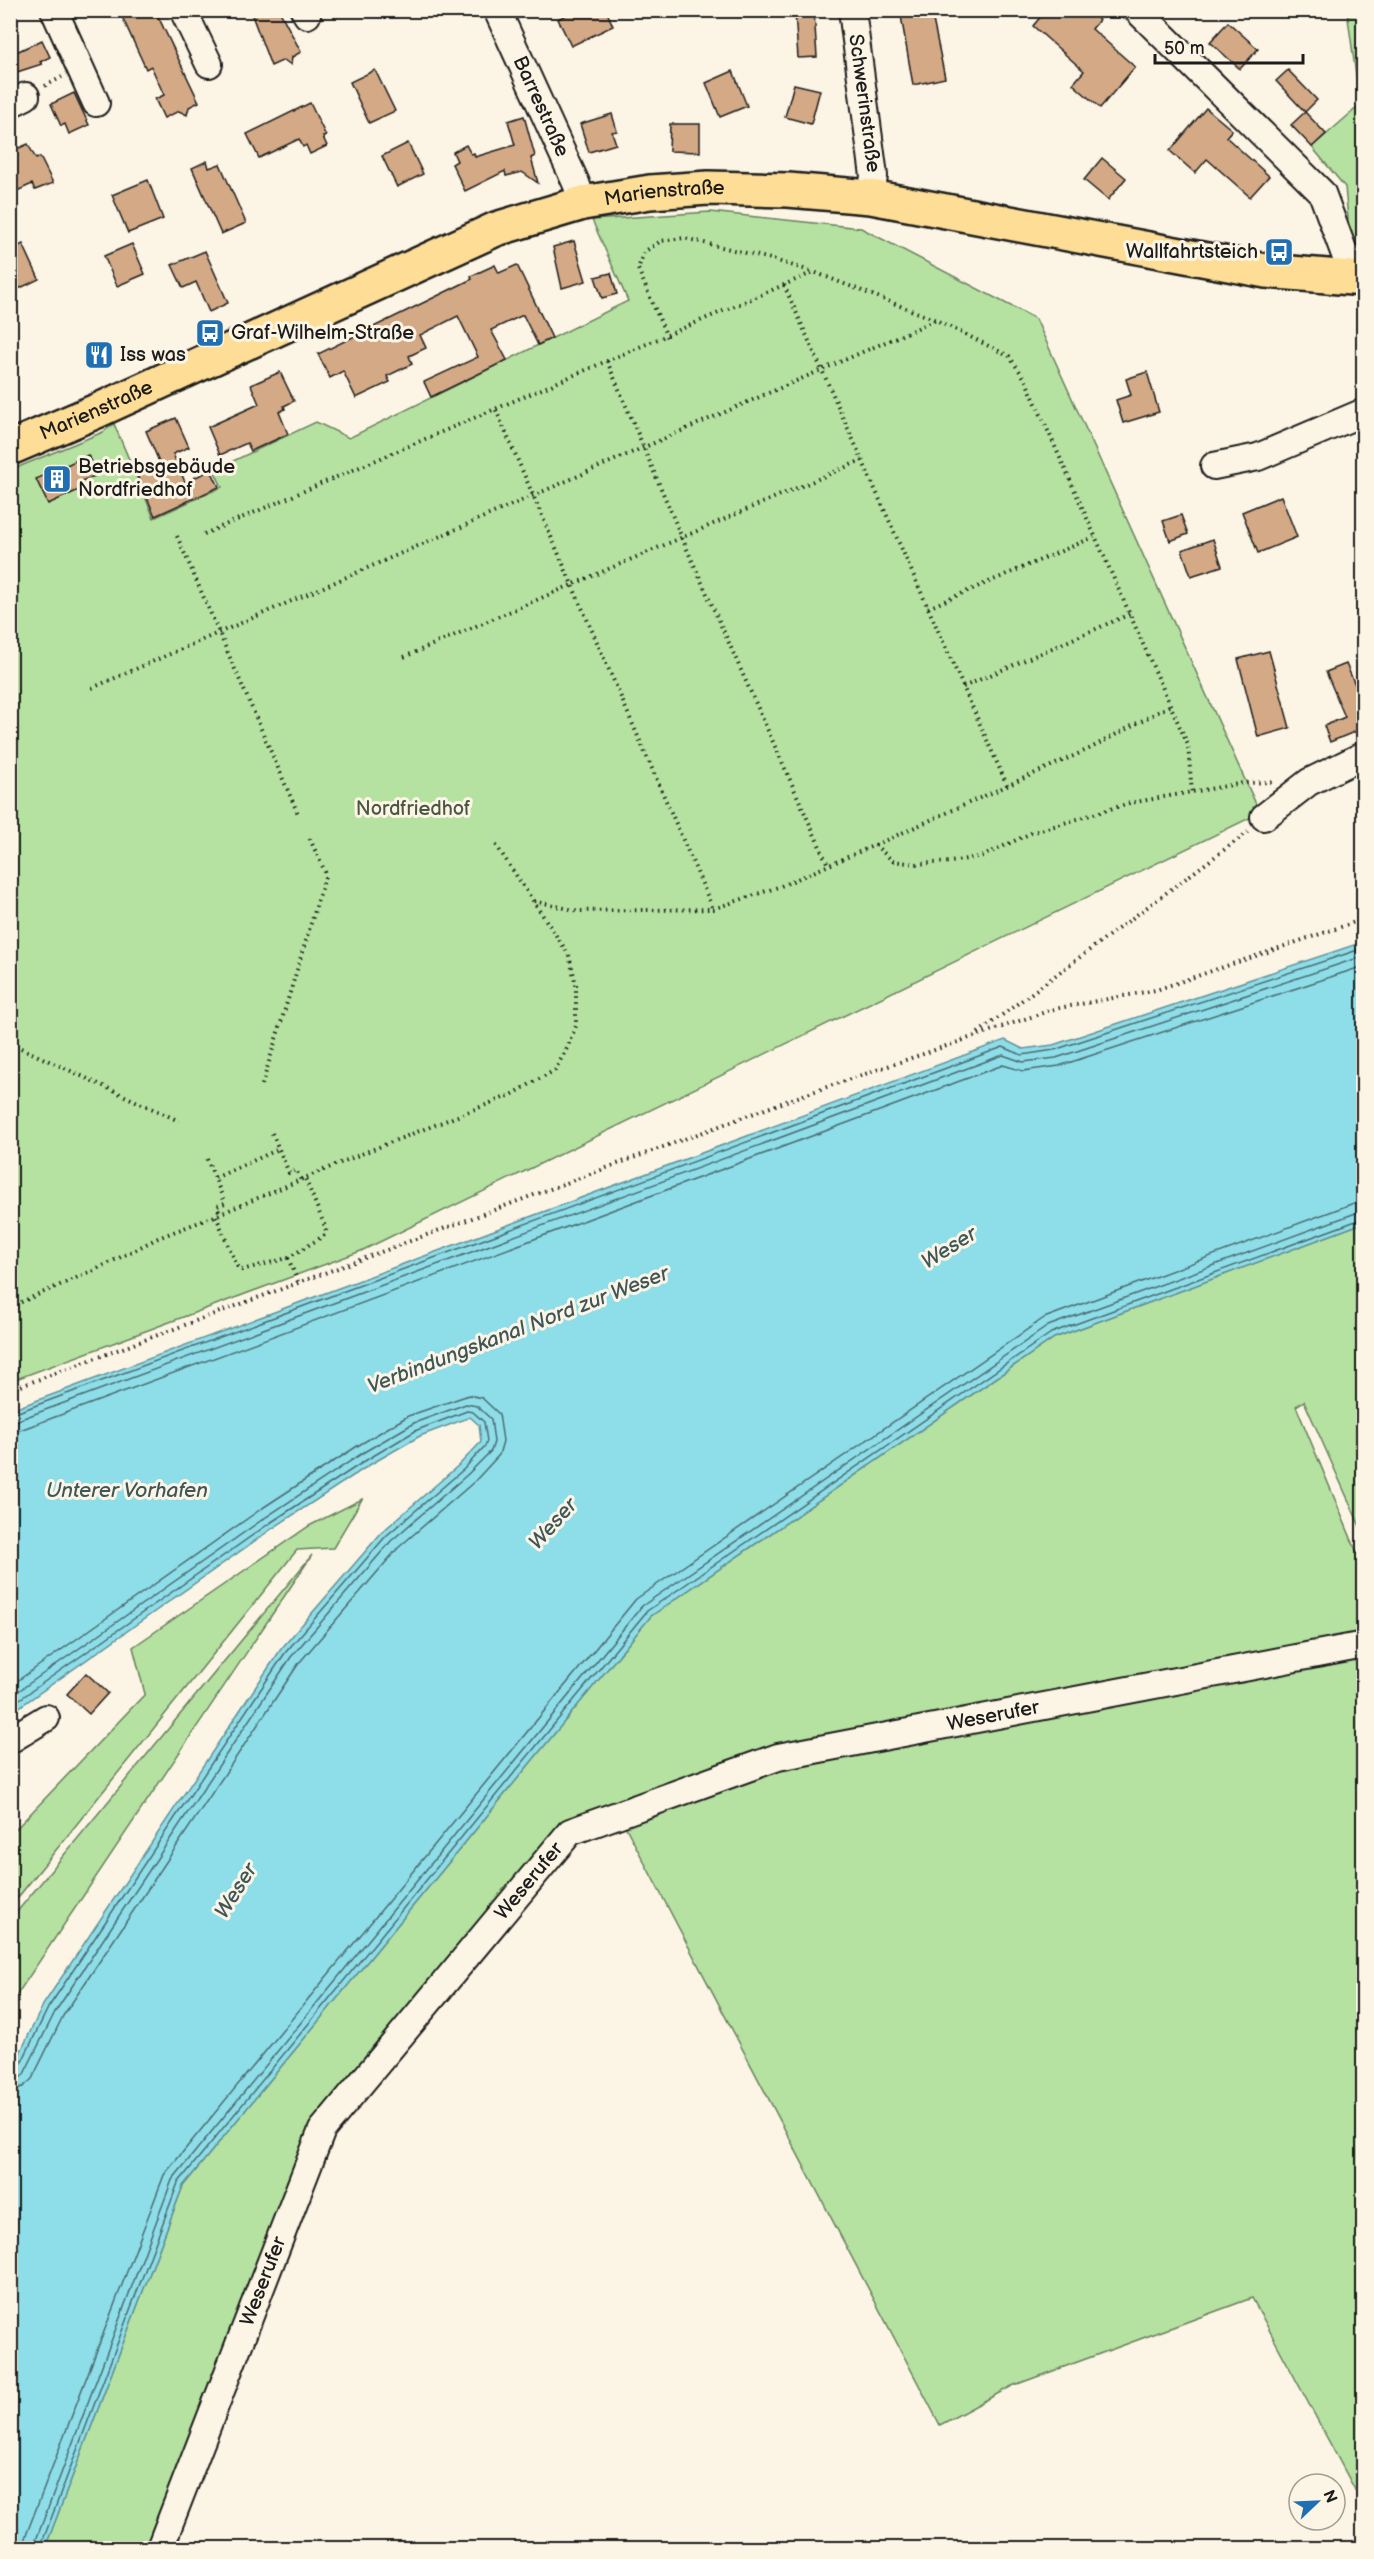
<svg xmlns="http://www.w3.org/2000/svg" width="1374" height="2559" font-family="'Balsamiq Sans',sans-serif">
<style>
.green{fill:#b5e2a0;stroke:#687f5e;stroke-width:1.5}
.water{fill:#8edee9;stroke:#609097;stroke-width:1.5}
.lines{fill:none;stroke-linecap:round;stroke-linejoin:round}
.shore{stroke:#4a6a6e;stroke-width:1.5}
.building{fill:#d4a986;stroke:#1c1c1c;stroke-width:1.5}
.minor-casing{stroke:#1c1c1c;stroke-width:30}
.major-casing{stroke:#1c1c1c;stroke-width:38}
.path{stroke:#1c1c1c;stroke-width:4;stroke-dasharray:1.5 4.5;stroke-linecap:butt}
.minor{stroke:#fcf5e5;stroke-width:26}
.major{stroke:#fedd96;stroke-width:33}
.labels{text-anchor:middle;dominant-baseline:central;stroke-width:6;stroke-linejoin:round;paint-order:stroke}
.street-label{font-size:20px;fill:#1c1c1c;stroke:#fcf5e5}
.poi-label{font-size:20px;fill:#1c1c1c;stroke:#fcf5e5;text-anchor:start}
.park-label{font-size:20px;fill:#4a5744;stroke:#fcf5e5}
.water-label{font-size:21px;font-style:italic;fill:#3e565a;stroke:#fcf5e5}
</style>
<rect width="100%" height="100%" fill="#fcf5e5"/>
<filter id="ink" filterUnits="userSpaceOnUse"><feTurbulence type="fractalNoise" baseFrequency=".0167" numOctaves="2"/><feDisplacementMap in="SourceGraphic" scale="12" xChannelSelector="R" yChannelSelector="G"/><feConvolveMatrix kernelMatrix="1 2 1 2 8 2 1 2 1" color-interpolation-filters="sRGB"/></filter>
<g filter="url(#ink)">
<!-- green -->
<g class="green">
<path d="M1347,11H1363V261L1352,262L1345,187L1312,147L1360,105Z"/>
<path d="M710,212L861,228L1036,319L1260,813L361,1251L11,1381V470L103,432L114,424L154,518L222,487L214,470L316,422L349,438L628,301L592,220Z"/>
<path d="M1363,1223V1533L1304,1401L1296,1406L1363,1567V1638L773,1750L567,1825L315,2130L153,2548H45L183,2186L651,1616L1054,1338Z"/>
<path d="M362,1499L333,1548L297,1550L11,1906V1834L145,1694L133,1647L309,1526Z"/>
<path d="M312,1555L16,1996L11,2009V1919Z"/>
<path d="M1363,1654L1364,2259L1361,2260L1364,2264L1363,2500L1361,2501L1252,2298L1012,2386L940,2425L621,1818L781,1764Z"/>
</g>
<!-- water -->
<path class="water" d="M1363,942V1223L1054,1338L651,1616L183,2186L45,2548H11V2072L43,2005L281,1649L382,1532L460,1464L481,1442L479,1425L470,1417L420,1436L371,1464L273,1528L11,1713V1410L1005,1040L1023,1049L1053,1045Z"/>
<g class="lines">
<!-- shore -->
<g class="shore">
<path d="M10,1415L1003,1047L1022,1055L1054,1050L1364,948"/>
<path d="M10,1423L1003,1055L1023,1062L1056,1058L1364,956"/>
<path d="M10,1432L20,1430L1003,1065L1023,1071L1059,1066L1364,966"/>
<path d="M10,1686L261,1509L359,1445L408,1416L469,1395L482,1398L499,1414L503,1441L499,1455L475,1481L398,1548L299,1663L63,2016L32,2079L23,2087L10,2090"/>
<path d="M10,1697L266,1517L364,1452L414,1423L466,1404L477,1406L491,1419L494,1442L491,1451L468,1474L391,1541L291,1657L55,2012L24,2074L19,2079L10,2081"/>
<path d="M10,1706L270,1523L368,1459L417,1430L467,1411L473,1412L484,1422L487,1441L485,1446L464,1469L386,1536L285,1653L48,2008L18,2070L10,2073"/>
<path d="M24,2548L25,2538L164,2175L636,1599L1044,1318L1354,1203L1364,1201"/>
<path d="M33,2548L172,2180L642,1606L1048,1326L1364,1210"/>
<path d="M40,2548L178,2183L647,1611L1051,1333L1364,1218"/>
</g>
</g>
<!-- building -->
<g class="building">
<path d="M119,10H155L199,102L189,107L187,115L179,111L164,118L155,99L164,95L151,66L146,69Z"/>
<path d="M250,10H279L301,52L292,57L291,65L284,60L271,66Z"/>
<path d="M575,10H606L613,26L571,46L558,19Z"/>
<path d="M900,10H931L945,78L913,85Z"/>
<path d="M1046,10H1088L1099,20L1092,29L1135,67L1100,108L1073,84L1084,71L1033,26Z"/>
<path d="M795,11H814L817,57L798,58Z"/>
<path d="M1228,22L1258,49L1240,69L1210,42Z"/>
<path d="M42,40L50,57L40,62L42,64L17,72L10,55Z"/>
<path d="M375,70L395,111L369,123L350,82Z"/>
<path d="M1288,70L1317,100L1305,112L1276,81Z"/>
<path d="M733,71L747,106L720,117L706,83Z"/>
<path d="M794,84L820,90L811,124L785,117Z"/>
<path d="M74,93L89,125L69,134L65,124L61,126L51,104Z"/>
<path d="M310,103L326,136L323,137L327,146L310,154L306,145L303,147L299,139L259,158L247,134Z"/>
<path d="M1206,108L1232,130L1226,137L1269,176L1250,197L1207,159L1195,173L1170,151Z"/>
<path d="M1305,112L1326,134L1312,147L1291,125Z"/>
<path d="M612,114L617,131L612,132L616,144L589,152L580,124Z"/>
<path d="M524,116L535,156L531,158L538,183L522,172L506,176L505,171L465,191L452,164L457,161L453,152L466,145L471,154L474,153L475,157L515,145L508,121Z"/>
<path d="M670,124H700V152L669,151Z"/>
<path d="M408,143L423,174L397,187L382,156Z"/>
<path d="M28,144L36,159L40,157L53,183L35,190L32,184L17,191L10,177V152Z"/>
<path d="M1102,158L1126,178L1108,200L1084,180Z"/>
<path d="M207,161L209,168L220,164L246,223L221,234L192,168Z"/>
<path d="M148,180L163,219L128,233L112,195Z"/>
<path d="M574,241L586,281L562,288L553,247Z"/>
<path d="M23,244L39,279L10,293V250Z"/>
<path d="M132,244L145,274L117,286L104,256Z"/>
<path d="M205,251L228,303L209,312L196,282L183,288L172,265Z"/>
<path d="M495,265L499,273L517,265L552,338L538,345L523,315L491,330L507,360L431,397L424,382L478,357L458,316L420,335L426,348L409,356L412,364L387,376L390,382L356,398L343,371L330,378L318,354L472,279L471,276Z"/>
<path d="M611,273L617,294L602,298L595,277Z"/>
<path d="M280,372L294,401L284,406L285,409L279,412L288,434L251,451L247,443L220,455L208,427L259,404L251,385Z"/>
<path d="M1147,372L1159,412L1123,423L1116,400L1131,395L1126,379Z"/>
<path d="M176,418L189,447L173,454L185,482L211,470L219,487L155,516L137,475L160,464L146,431Z"/>
<path d="M88,455L97,475L79,482L81,489L48,504L36,479Z"/>
<path d="M1281,496L1297,537L1258,553L1242,512Z"/>
<path d="M1181,515L1188,534L1170,541L1163,521Z"/>
<path d="M1213,539L1222,566L1191,576L1182,550Z"/>
<path d="M1269,651L1290,728L1258,737L1238,659Z"/>
<path d="M1346,664L1364,705V728L1330,742L1324,726L1345,717L1326,672Z"/>
<path d="M86,1673L108,1693L89,1714L67,1694Z"/>
</g>
<g class="lines">
<!-- minor casing -->
<g class="minor-casing">
<g id="minor">
<path d="M54,10L96,103"/>
<path d="M183,10L209,64"/>
<path d="M304,10L307,15"/>
<path id="s1" d="M497,10L576,183L583,203"/>
<path id="s2" d="M852,10L874,176L871,197"/>
<path d="M1137,10L1322,193L1348,263L1347,278"/>
<path d="M10,104L26,96"/>
<path d="M1214,466L1258,457L1364,412"/>
<path d="M1264,817L1309,782L1364,755"/>
<path d="M10,1740L46,1718"/>
<path id="s3" d="M160,2548L322,2130L570,1832L778,1757L1364,1645"/>
</g>
</g>
<!-- major casing -->
<g class="major-casing">
<g id="major">
<path id="s4" d="M10,448L99,410L496,229L583,203L650,192L708,188L788,190L871,197L1266,271L1364,279"/>
</g>
</g>
<!-- path -->
<g class="path">
<path d="M45,86L62,77"/>
<path d="M784,285L1007,785"/>
<path d="M667,337L638,269L644,252L661,241L684,238L771,259L814,272"/>
<path d="M607,361L682,538L828,865"/>
<path d="M496,410L713,909"/>
<path d="M204,534L814,272L936,320L1009,356L1025,379L1188,745L1192,793"/>
<path d="M177,536L299,816"/>
<path d="M928,608L1094,537"/>
<path d="M404,657L862,460"/>
<path d="M963,687L1130,614"/>
<path d="M92,688L936,320"/>
<path d="M875,845L1089,749L1169,706"/>
<path d="M534,901L578,911L713,909L781,886L875,845L893,861L915,864L951,862L983,856L1031,833L1130,803L1243,783L1272,782"/>
<path d="M978,1033L1248,832"/>
<path d="M10,1043L179,1121"/>
<path d="M262,1085L326,874L309,837"/>
<path d="M272,1133L289,1173L296,1170L301,1180"/>
<path d="M207,1159L225,1203L217,1206L220,1214"/>
<path d="M215,1178L279,1149"/>
<path d="M216,1216L237,1266L242,1270L288,1258L325,1235L326,1229L305,1178"/>
<path d="M288,1258L298,1282"/>
<path d="M10,1307L101,1267L158,1238L220,1214L366,1152L511,1095L555,1070L567,1048L576,1026V985L569,955L496,845"/>
<path d="M10,1390L792,1099L1054,1009L1156,990L1364,919"/>
</g>
<!-- minor -->
<use href="#minor" class="minor"/>
<!-- major -->
<use href="#major" class="major"/>
</g>
</g>
<!-- icons -->
<defs>
<g id="bus-square" transform="scale(1.5)"><rect x="-9" y="-9" width="18" height="18" rx="4" fill="#1f6fb2" stroke="#fcf5e5"/><path d="M-5-6H5V4H4V6H2V4H-2V6H-4V4H-5ZM-3.5-4V0h7V-4ZM-3.5 1.2v1.5H-2V1.2ZM2 1.2v1.5H3.5V1.2Z" fill="#fff"/></g>
<g id="restaurant-square" transform="scale(1.5)"><rect x="-9" y="-9" width="18" height="18" rx="4" fill="#1f6fb2" stroke="#fcf5e5"/><path d="M-5-6h1v4h1v-4h1v4h1v-4h1v5L-1.5 .5V6h-2V.5L-5-1ZM5-6V6H3V1.5H1.5Q1.5-4 5-6Z" fill="#fff"/></g>
<g id="building-square" transform="scale(1.5)"><rect x="-9" y="-9" width="18" height="18" rx="4" fill="#1f6fb2" stroke="#fcf5e5"/><path d="M-4-6H4V6H1V3H-1V6H-4ZM-2.5-4.3h1.7v1.8h-1.7ZM.8-4.3h1.7v1.8H.8ZM-2.5-1h1.7V.8h-1.7ZM.8-1h1.7V.8H.8Z" fill="#fff"/></g>
</defs>
<g fill-rule="evenodd">
<use href="#bus-square" x="1279" y="252"/>
<use href="#bus-square" x="210" y="333"/>
<use href="#restaurant-square" x="99" y="355"/>
<use href="#building-square" x="57" y="479"/>
</g>
<g class="labels">
<!-- street labels -->
<g class="street-label">
<text stroke="none"><textPath href="#s2" startOffset="94">Schwerinstraße</textPath></text>
<text stroke="none"><textPath href="#s1" startOffset="106">Barrestraße</textPath></text>
<text stroke="none"><textPath href="#s4" startOffset="706">Marienstraße</textPath></text>
<text stroke="none"><textPath href="#s4" startOffset="94">Marienstraße</textPath></text>
<text stroke="none"><textPath href="#s3" startOffset="1276">Weserufer</textPath></text>
<text stroke="none"><textPath href="#s3" startOffset="772">Weserufer</textPath></text>
<text stroke="none"><textPath href="#s3" startOffset="286">Weserufer</textPath></text>
</g>
<!-- poi labels -->
<g class="poi-label">
<text x="1258" y="252" text-anchor="end">Wallfahrtsteich</text>
<text x="231" y="333">Graf-Wilhelm-Straße</text>
<text x="120" y="355">Iss was</text>
<text x="78" y="467">Betriebsgebäude<tspan x="78" dy="23">Nordfriedhof</tspan></text>
</g>
<!-- park labels -->
<g class="park-label">
<text x="413" y="809">Nordfriedhof</text>
</g>
<!-- water labels -->
<g class="water-label">
<text transform="translate(949 1248) rotate(-32)">Weser</text>
<text transform="translate(518 1330) rotate(-21)">Verbindungskanal Nord zur Weser</text>
<text x="127" y="1490">Unterer Vorhafen</text>
<text transform="translate(553 1524) rotate(-48)">Weser</text>
<text transform="translate(236 1891) rotate(-58)">Weser</text>
</g>
</g>
<!-- margin -->
<rect width="1374" height="2559" fill="none" stroke="#fcf5e5" stroke-width="36"/>
<rect x="18" y="18" width="1338" height="2523" fill="none" stroke="#1c1c1c" stroke-width="2" filter="url(#ink)"/>
<!-- north arrow -->
<g transform="translate(1317 2502) rotate(67)"><circle r="28" fill="#fcf5e5" stroke="#a29e95" stroke-width="1.5"/>
<path d="M0-4.5L10 22L0 15L-10 22Z" fill="#1f6fb2"/>
<text y="-9" font-size="16" font-weight="bold" text-anchor="middle" fill="#1c1c1c">N</text>
</g>
<!-- scale -->
<path d="M1155 54v9h148v-9" fill="none" stroke="#1c1c1c" stroke-width="3"/>
<text x="1164" y="54" font-size="18" fill="#1c1c1c" stroke="#fcf5e5" stroke-width="4.5" paint-order="stroke">50 m</text>
</svg>
